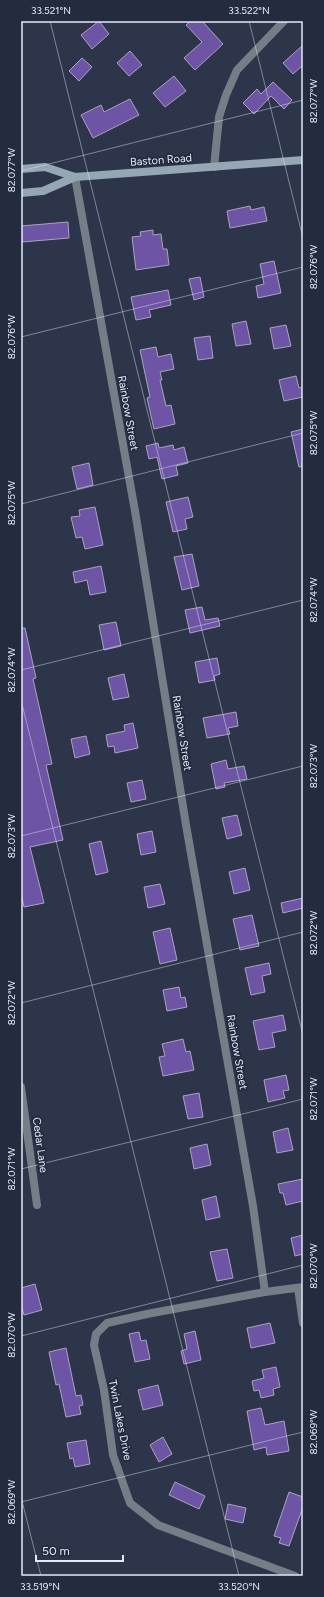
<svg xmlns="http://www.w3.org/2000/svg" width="324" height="1597" font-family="Figtree,sans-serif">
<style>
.building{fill:#6e54a4;stroke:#aaa3be}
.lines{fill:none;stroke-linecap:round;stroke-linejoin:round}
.minor{stroke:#747e86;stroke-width:8}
.secondary{stroke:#96a7b4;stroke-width:8}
.ticks{fill:none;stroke:#e3e9f7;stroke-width:1;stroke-opacity:0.45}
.labels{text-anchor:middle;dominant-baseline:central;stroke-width:3.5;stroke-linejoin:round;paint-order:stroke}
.street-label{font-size:11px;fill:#e3e9f7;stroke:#232b3f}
.neatline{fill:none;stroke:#e3e9f7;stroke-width:1.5}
.ticks-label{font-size:10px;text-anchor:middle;fill:#e3e9f7}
</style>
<rect width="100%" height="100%" fill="#2d354a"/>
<!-- building -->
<g class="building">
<path d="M99,21L109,34L92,49L81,35Z"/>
<path d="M191,21H202L223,44L195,70L184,58L202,42L186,25Z"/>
<path d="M303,45V65L293,74L283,63Z"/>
<path d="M130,51L142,65L129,76L117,63Z"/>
<path d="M82,58L92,67L79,81L69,71Z"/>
<path d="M174,76L186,91L165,107L153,93Z"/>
<path d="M273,82L292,100L284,109L271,96L254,114L243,103L257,89L261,94Z"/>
<path d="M130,99L139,115L93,138L81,115L101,105L104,112Z"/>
<path d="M250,206L251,210L264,207L267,221L230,228L227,211Z"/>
<path d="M68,222L69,238L22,242L21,226Z"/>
<path d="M153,230V235L161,234L163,249H167L169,265L136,270L132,237L141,236L140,232Z"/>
<path d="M274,261L281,293L258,298L256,286L264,284L260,264Z"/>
<path d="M200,277L204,297L194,300L189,279Z"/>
<path d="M168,290L171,305L149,310L151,317L136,320L131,297Z"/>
<path d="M246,321L251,344L236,346L232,324Z"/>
<path d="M286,325L291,346L274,349L270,328Z"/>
<path d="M210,336L213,358L198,360L194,338Z"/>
<path d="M156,347L158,357L171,354L174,369L160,372L162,380H160L166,406L171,405L175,424L154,429L147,398L150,397L140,350Z"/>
<path d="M296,376L299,388L303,387V397L284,401L279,380Z"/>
<path d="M303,429V466L299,467L291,432Z"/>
<path d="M158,443L159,448L173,445L174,450L184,447L188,463L176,466L178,475L162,479L157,457L149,459L146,446Z"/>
<path d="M89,463L93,485L77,489L72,467Z"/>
<path d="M188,497L193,517L185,519L187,529L173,532L166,502Z"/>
<path d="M95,507L103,545L85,549L82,537L76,538L71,517L80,516L79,510Z"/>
<path d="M192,554L199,586L182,590L174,557Z"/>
<path d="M101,566L106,592L90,595L87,580L75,583L73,572Z"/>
<path d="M202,607L205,620L218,618L220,626L190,633L185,610Z"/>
<path d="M116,622L121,646L104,650L99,625Z"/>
<path d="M21,628H25L36,678L33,679L52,764L46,765L63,840L30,847L44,903L24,907L21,893Z"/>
<path d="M217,658L220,674L214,676L215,680L199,683L195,662Z"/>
<path d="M124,674L129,697L113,700L108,678Z"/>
<path d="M236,712L238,726L228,728L230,734L207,738L203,718Z"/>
<path d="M133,723L138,748L115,753L114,746L108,747L106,735L125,731L124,725Z"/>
<path d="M86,736L90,754L75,758L71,739Z"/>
<path d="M226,760L228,769L244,766L247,779L224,783L225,787L216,789L211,764Z"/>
<path d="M142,780L146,799L131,802L127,783Z"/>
<path d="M237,815L242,835L227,839L222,818Z"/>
<path d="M152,831L156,852L141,855L137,834Z"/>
<path d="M101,841L108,872L96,875L89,844Z"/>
<path d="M245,868L250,890L234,894L229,872Z"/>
<path d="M160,884L165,904L148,908L144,887Z"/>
<path d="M303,898V908L283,913L281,903Z"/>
<path d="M252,915L259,946L240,950L233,919Z"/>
<path d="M170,928L177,960L160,964L153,932Z"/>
<path d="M269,963L271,974L262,976L265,992L251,995L245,968Z"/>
<path d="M179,987L181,998L185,997L187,1007L167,1011L163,990Z"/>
<path d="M283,1015L286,1030L272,1033L275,1047L259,1050L253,1021Z"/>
<path d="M183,1039L186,1052L190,1051L194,1070L163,1076L159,1057L165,1056L162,1044Z"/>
<path d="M286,1075L289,1090L283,1091L285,1098L268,1102L264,1080Z"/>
<path d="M199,1093L203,1117L188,1119L183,1096Z"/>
<path d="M288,1128L293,1150L277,1153L273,1132Z"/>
<path d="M207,1144L211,1165L194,1169L190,1148Z"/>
<path d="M303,1179V1201L286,1205L283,1193H280L278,1184Z"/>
<path d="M216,1196L220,1217L206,1220L202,1200Z"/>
<path d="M303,1235V1254L295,1256L291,1238Z"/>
<path d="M227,1249L233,1278L217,1281L210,1252Z"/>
<path d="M35,1284L42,1310L24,1315L21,1305V1288Z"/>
<path d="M270,1323L275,1343L251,1348L247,1328Z"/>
<path d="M195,1331L201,1360L184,1364L181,1351L187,1349L184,1334Z"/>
<path d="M139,1332L141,1341L146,1340L150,1359L135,1362L129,1334Z"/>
<path d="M66,1348L76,1396L81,1395L83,1405L79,1406L81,1414L66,1417L59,1384L56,1385L49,1352Z"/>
<path d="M276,1367L280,1387L273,1389L274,1395L261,1398L259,1390L254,1391L252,1381L264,1378L262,1370Z"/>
<path d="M158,1385L163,1405L143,1410L138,1390Z"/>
<path d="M261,1408L265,1425L284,1421L289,1451L267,1455L266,1447L254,1450L247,1411Z"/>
<path d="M163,1437L172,1454L159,1462L150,1445Z"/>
<path d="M86,1440L90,1464L75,1467L73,1458L70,1459L67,1443Z"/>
<path d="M175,1482L205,1496L199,1509L169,1495Z"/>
<path d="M289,1492L303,1497V1507L289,1546L279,1543L281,1538L274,1536Z"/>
<path d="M228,1504L246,1508L243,1523L225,1519Z"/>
</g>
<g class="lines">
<!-- minor -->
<g class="minor">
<path d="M214,167L219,117L226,95L237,70L284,21"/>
<path d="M75,177L135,511L186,825L253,1206L265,1292"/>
<path d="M21,1087L37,1205"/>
<path d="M298,1288L303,1323"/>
<path d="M295,1576L158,1525L130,1503L113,1455L104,1390L94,1345L96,1334L107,1323L147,1314L265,1292L303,1287"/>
</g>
<!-- secondary -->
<g class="secondary">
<path d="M21,169L45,167L75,177L303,160"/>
<path d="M21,193L43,191L75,177"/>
</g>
</g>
<!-- ticks -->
<path class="ticks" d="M50,21L303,1035M249,21L303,238M21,171L303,100M21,337L303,267M21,504L303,433M21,670L303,600M21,700L239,1576M21,836L303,766M21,1003L303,932M21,1169L303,1099M21,1336L303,1265M21,1497L41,1576M21,1502L303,1432"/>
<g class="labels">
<!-- street labels -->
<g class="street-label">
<text transform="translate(161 160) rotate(-4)">Baston Road</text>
<text transform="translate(128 413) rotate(80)">Rainbow Street</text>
<text transform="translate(182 733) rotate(81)">Rainbow Street</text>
<text transform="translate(237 1052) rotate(80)">Rainbow Street</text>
<text transform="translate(40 1145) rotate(82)">Cedar Lane</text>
<text transform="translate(120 1420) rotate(79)">Twin Lakes Drive</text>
</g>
</g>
<!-- border -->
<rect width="324" height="1597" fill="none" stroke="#232b3f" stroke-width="44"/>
<!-- scale -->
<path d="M36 1555v6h87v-6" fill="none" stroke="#e3e9f7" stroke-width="2"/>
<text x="42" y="1555" font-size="12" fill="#e3e9f7" stroke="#232b3f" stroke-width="3" paint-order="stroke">50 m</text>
<rect x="22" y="22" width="280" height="1553" class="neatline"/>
<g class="ticks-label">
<text x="51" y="14">33.521°N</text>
<text x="249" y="14">33.522°N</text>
<text transform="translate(313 101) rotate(-90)" y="4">82.077°W</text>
<text transform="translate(11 170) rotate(-90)" y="4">82.077°W</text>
<text transform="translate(313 267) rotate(-90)" y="4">82.076°W</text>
<text transform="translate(11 337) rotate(-90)" y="4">82.076°W</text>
<text transform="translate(313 433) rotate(-90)" y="4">82.075°W</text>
<text transform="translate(11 503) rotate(-90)" y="4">82.075°W</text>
<text transform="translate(313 600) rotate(-90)" y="4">82.074°W</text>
<text transform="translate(11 670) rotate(-90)" y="4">82.074°W</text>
<text transform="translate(313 766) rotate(-90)" y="4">82.073°W</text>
<text transform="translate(11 836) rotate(-90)" y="4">82.073°W</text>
<text transform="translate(313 933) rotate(-90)" y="4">82.072°W</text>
<text transform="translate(11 1003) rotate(-90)" y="4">82.072°W</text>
<text transform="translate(313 1099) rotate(-90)" y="4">82.071°W</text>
<text transform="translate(11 1169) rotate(-90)" y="4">82.071°W</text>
<text transform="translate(313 1266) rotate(-90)" y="4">82.070°W</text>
<text transform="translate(11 1335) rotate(-90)" y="4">82.070°W</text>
<text transform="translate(313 1432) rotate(-90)" y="4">82.069°W</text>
<text transform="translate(11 1502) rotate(-90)" y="4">82.069°W</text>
<text x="40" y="1590">33.519°N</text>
<text x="239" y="1590">33.520°N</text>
</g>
</svg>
